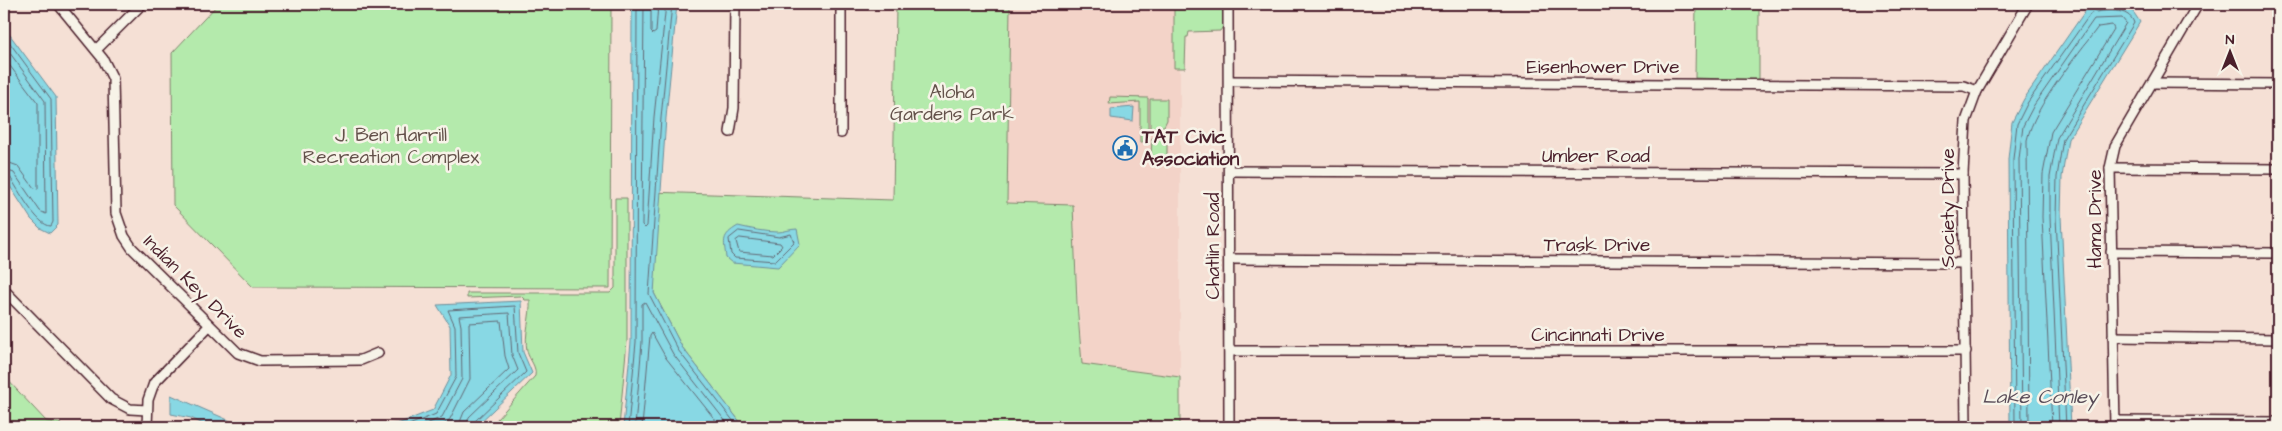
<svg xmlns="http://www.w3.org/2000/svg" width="2282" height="431" font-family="'Architects Daughter',sans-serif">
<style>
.built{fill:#f3d3c8}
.green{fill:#b4eaac;stroke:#7f846c}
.water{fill:#88d8e4;stroke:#6f8e9a}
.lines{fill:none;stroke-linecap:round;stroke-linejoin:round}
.shore{stroke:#636975;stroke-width:1}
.minor-casing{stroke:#4a1f2b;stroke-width:12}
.minor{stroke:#f7f3e8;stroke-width:9}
.labels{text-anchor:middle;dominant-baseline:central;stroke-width:5;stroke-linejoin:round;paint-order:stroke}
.street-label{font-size:19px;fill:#4a1f2b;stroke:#f7f3e8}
.park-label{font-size:19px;fill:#64524b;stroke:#f7f3e8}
.poi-label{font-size:19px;font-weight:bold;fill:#4a1f2b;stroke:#f7f3e8;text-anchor:start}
.water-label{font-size:20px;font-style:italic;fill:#5a4d59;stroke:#f7f3e8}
</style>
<rect width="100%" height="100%" fill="#f5e0d5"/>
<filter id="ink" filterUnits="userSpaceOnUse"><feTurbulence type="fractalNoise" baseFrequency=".02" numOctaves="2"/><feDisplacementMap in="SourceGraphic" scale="10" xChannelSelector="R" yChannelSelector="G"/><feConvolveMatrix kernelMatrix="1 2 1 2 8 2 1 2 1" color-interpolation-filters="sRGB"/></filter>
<g filter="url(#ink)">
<!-- built -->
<path class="built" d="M1069,4H1180V377L1082,364L1073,206L1007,203L1010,7Z"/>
<!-- green -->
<g class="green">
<path d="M218,4H611L610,288L253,287L173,205L172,53Z"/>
<path d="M1174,4H1223L1224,25L1220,31L1189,32L1188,37H1186L1185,68H1174Z"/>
<path d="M1696,4H1759V80L1695,78Z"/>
<path d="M896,6L1010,7L1007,203L1073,205L1077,303L1082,364L1180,377V427H744L682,347L654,293L650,192L893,200Z"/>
<path d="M1110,97L1148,98V129L1145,133L1143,142H1140V102L1109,104Z"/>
<path d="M1150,99H1167V120L1164,126L1150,129Z"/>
<path d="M1161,136L1167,140V157L1162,160L1153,159L1151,156L1152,138Z"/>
<path d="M615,198H627V341L619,427H490L535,376C537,366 529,360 527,351C524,334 531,317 530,300H525L521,296L467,298V293H610L615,288Z"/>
<path d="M4,376L46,421L60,423L62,427H4Z"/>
</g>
<!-- water -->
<g class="water">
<path d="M632,4H677L666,118L654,293L682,347L744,427H623L631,342Z"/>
<path d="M2126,6L2134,13L2140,22L2068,139L2062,177L2061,216L2071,427H2010L2008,159L2012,122L2024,99L2088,7Z"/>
<path d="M4,27L56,97L58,225L50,233L40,228L31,219L4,177Z"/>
<path d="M1134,107L1133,121L1111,118V109Z"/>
<path d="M738,226C751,229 764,232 778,232C784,232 790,229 797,229L800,244L778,267L732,263L726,258C724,240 721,236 738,226Z"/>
<path d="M521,301L523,352L532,373L475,427H370L400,423L433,410L451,375L450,326L437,305Z"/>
<path d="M171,395L242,426L301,427H209L191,418L171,414Z"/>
</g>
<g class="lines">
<!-- shore -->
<g class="shore">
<path d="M644,4L642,225L645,228L647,226L654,117L666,4"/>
<path d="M651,4V32L653,34L656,32L658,4"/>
<path d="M672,4L661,118L649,294L678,350L738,427"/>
<path d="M4,35L51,99L53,222L51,226C37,226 18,189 10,177L4,175"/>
<path d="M4,45L45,101L46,214L40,211L14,173L4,169"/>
<path d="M4,58L38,103V189L34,188L18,166L4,161"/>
<path d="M739,231L779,237L791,234L794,242L775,261L735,258L731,254L729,239Z"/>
<path d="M740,238L780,243L782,246L773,255L739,252L736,241Z"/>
<path d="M404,427L436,414L456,377L455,326L448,310L515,306L518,353L526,372L474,422L472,427"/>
<path d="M420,427L442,417L462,379L461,326L459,316L509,313L512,355L518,370L469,417L466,427"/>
<path d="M440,427L450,419L470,379L469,323L501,321L505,356L509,369L464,412L458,427"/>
<path d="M628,427L636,342L637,4"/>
<path d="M635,427L642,342V304L645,302L673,354L730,427"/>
<path d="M642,427L650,336L652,333L666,358L721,427"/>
<path d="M2015,427L2013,159L2017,124L2028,102L2091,13C2104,10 2129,7 2134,23L2063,139L2057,177L2056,217L2066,427"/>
<path d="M2022,427L2019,159L2023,126L2034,105L2094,19L2122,18L2126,23L2057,138L2050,177V217L2059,427"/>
<path d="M2029,427L2027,140C2035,105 2076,57 2098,27L2112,25L2114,29L2051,132L2043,174L2042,217L2052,427"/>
</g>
<!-- minor casing -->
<g class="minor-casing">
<g id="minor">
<path d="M58,4L103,59L113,79L116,213L124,236L132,248L238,353L260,361L361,360L378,353"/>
<path d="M841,4V133"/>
<path d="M1228,4L1229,427"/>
<path d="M96,50L142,4"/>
<path d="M1229,81L1964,86L1977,91"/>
<path d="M2152,83L2278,84"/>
<path d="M730,132L734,108L735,4"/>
<path d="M2110,168L2278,169"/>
<path d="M1229,171L1963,174"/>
<path d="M2111,252L2278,253"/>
<path d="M1229,259L1964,263"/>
<path d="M4,290L111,399L130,409L147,410"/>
<path d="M2113,337L2278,339"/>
<path d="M1229,351H1966"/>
<path d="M2115,421L2278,422"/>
<path d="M147,427L148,400L154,383L209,326"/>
<path d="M1966,427L1963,174L1966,121L1977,91L2028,4"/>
<path d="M2115,427L2110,168L2115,146L2198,4"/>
</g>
</g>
<!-- minor -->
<use href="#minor" class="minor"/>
</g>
</g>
<!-- icons -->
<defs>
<g id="civic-ring" transform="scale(1.25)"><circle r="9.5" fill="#f7f3e8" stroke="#1f6fb2" stroke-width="1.5"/><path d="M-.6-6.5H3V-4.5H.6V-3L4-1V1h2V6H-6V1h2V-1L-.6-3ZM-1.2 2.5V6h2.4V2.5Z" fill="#1f6fb2"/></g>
</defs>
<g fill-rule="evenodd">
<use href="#civic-ring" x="1125" y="148"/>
</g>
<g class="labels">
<!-- street labels -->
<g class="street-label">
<text x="1603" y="67">Eisenhower Drive</text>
<text x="1596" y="156">Umber Road</text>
<text transform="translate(1948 208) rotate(-90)">Society Drive</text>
<text transform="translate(2095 219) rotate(-90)">Hama Drive</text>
<text x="1597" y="245">Trask Drive</text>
<text transform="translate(1213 246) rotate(-90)">Chatlin Road</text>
<text transform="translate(195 287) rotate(45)">Indian Key Drive</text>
<text x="1598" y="335">Cincinnati Drive</text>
</g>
<!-- park labels -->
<g class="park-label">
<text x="952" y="92">Aloha<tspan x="952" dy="22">Gardens Park</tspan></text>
<text x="391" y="135">J. Ben Harrill<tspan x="391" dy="22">Recreation Complex</tspan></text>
</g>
<!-- poi labels -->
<g class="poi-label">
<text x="1142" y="137">TAT Civic<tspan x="1142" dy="22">Association</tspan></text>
</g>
<!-- water labels -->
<g class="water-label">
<text x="2040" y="397">Lake Conley</text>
</g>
</g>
<!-- margin -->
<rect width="2282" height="431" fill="none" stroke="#f7f3e8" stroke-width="20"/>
<rect x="10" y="10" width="2262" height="411" fill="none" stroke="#4a1f2b" stroke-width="2" filter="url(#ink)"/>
<!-- north arrow -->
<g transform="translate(2230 52)" stroke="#f7f3e8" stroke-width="4" paint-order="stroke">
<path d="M0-4L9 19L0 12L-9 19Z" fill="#4a1f2b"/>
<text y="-8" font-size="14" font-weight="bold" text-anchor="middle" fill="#4a1f2b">N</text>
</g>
</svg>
